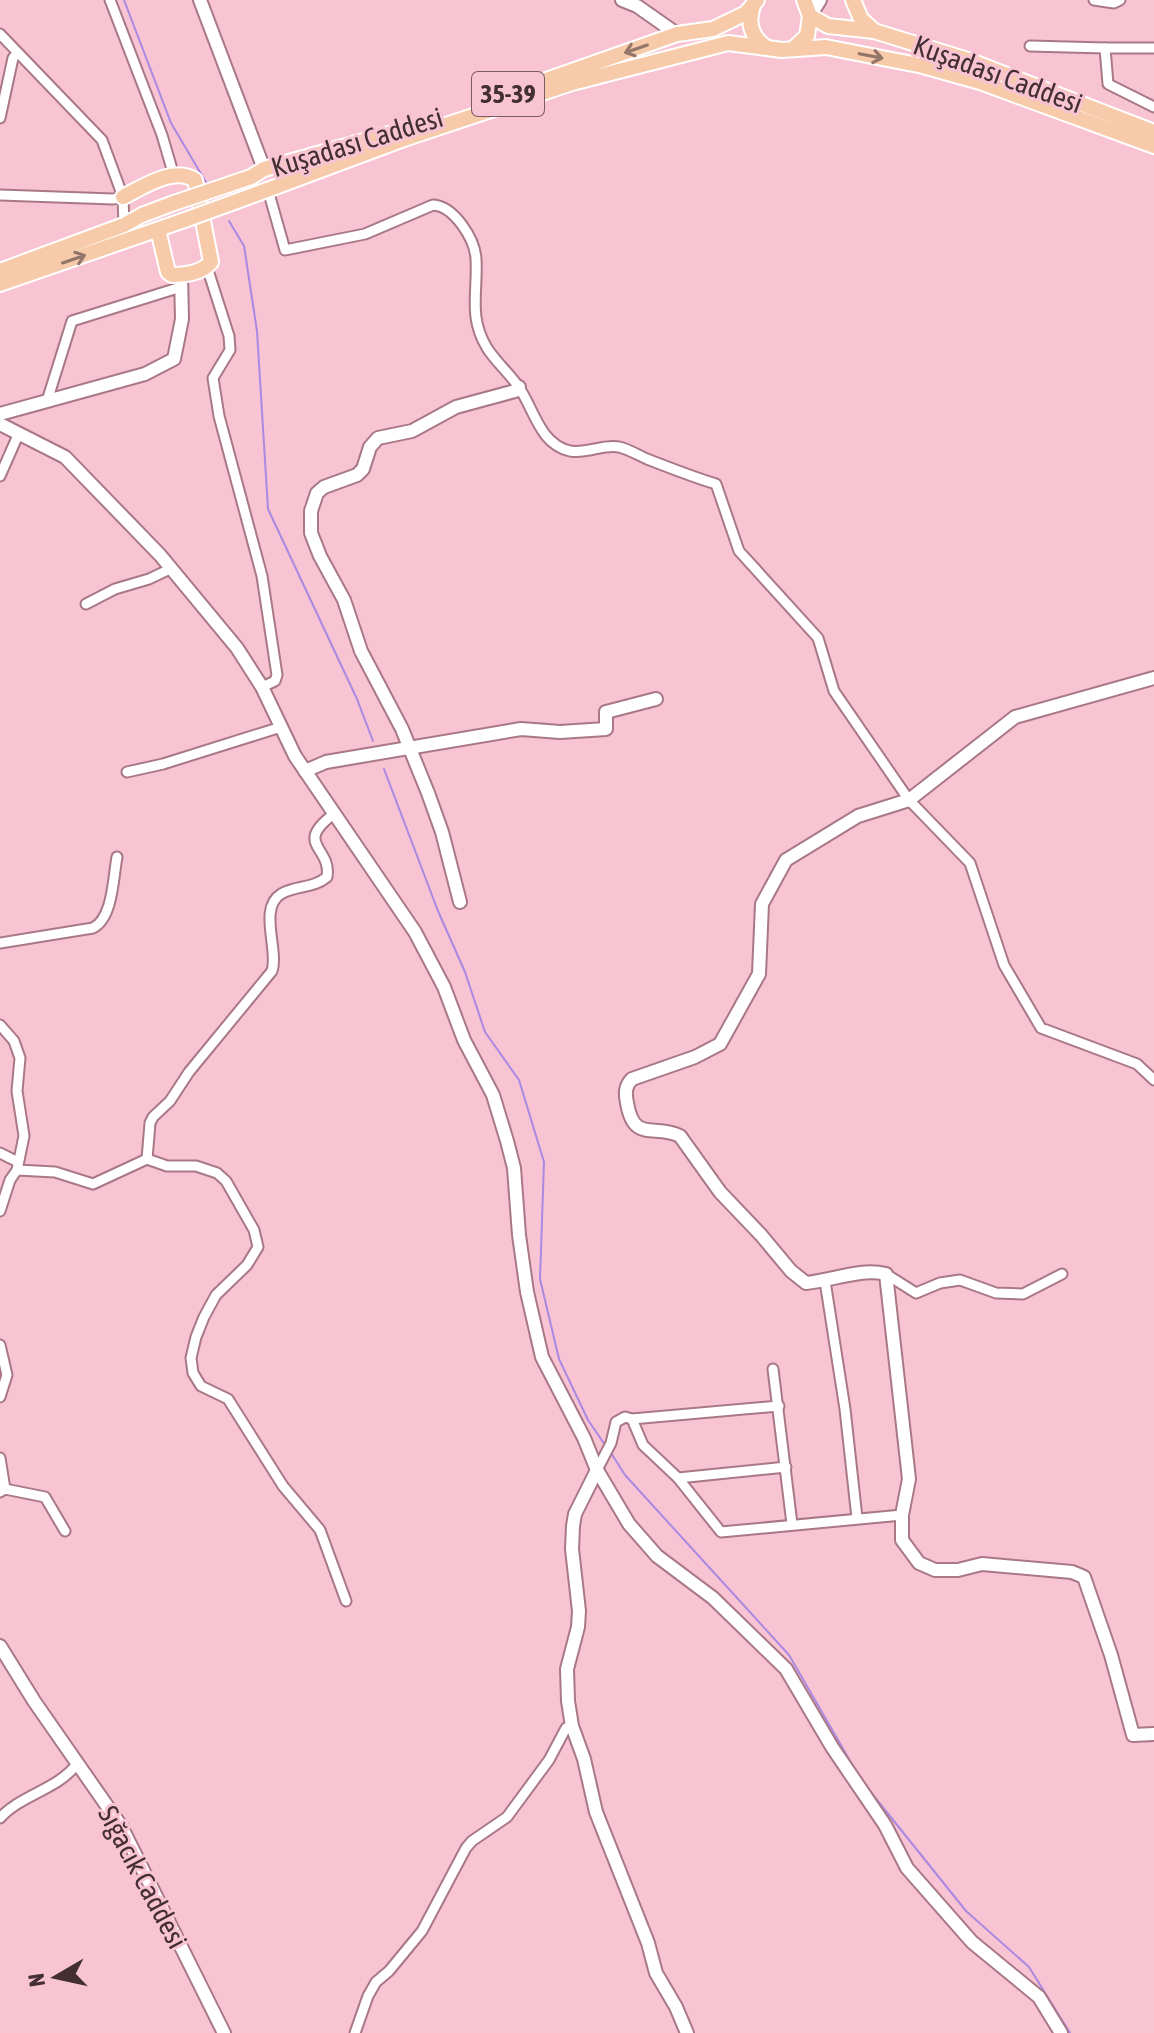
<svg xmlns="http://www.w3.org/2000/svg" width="1154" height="2033" font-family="'Asap Condensed',sans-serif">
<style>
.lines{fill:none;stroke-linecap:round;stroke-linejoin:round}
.stream{stroke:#a989e1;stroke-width:2}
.street-casing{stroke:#a97886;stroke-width:13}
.secondary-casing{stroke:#a97886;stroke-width:16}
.primary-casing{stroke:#fff;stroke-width:18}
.street{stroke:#fff;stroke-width:9}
.secondary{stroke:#fff;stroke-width:12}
.primary{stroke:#f7cba9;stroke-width:14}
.primary-bridge-casing{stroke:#fff;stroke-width:18;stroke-linecap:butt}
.primary-bridge{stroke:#f7cba9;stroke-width:14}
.oneway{stroke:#947569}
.labels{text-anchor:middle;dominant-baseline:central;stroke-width:6;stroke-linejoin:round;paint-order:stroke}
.shield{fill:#f8c3d2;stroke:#795b63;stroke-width:2}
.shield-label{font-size:26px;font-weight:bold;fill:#432e34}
.street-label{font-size:28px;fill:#432e34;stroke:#f8c3d2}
</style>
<rect width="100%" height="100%" fill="#f8c3d2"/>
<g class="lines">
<!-- stream -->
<g class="stream">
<path d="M124,0L171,123L207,184"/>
<path d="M229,221L244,246L257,331L268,509L357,699L373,741"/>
<path d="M384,769L438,911L465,972L485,1032L519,1080L544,1162L540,1279L559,1359L588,1420L605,1445"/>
<path d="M611,1453L625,1475L789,1655L857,1773"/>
<path d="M865,1785L966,1911L1029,1967L1070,2033"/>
</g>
<!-- street casing -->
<g class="street-casing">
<g id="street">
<path d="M110,0L162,135L174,176"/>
<path d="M1094,0L1114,3L1120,0"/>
<path d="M0,34L102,140L123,197L124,225"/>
<path d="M1030,46L1105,48L1108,84L1154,107"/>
<path d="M1105,48H1154"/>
<path d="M0,118L13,58L17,53"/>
<path d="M268,190L285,250L365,234L433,205C454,206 475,239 476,259C478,293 468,316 487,348C496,362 509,373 518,386C534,408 539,444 570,451C587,454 603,444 619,447C628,449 638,455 647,459C670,468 693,477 716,484L739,551L818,638L834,691L909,800L970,863L1004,965L1041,1028L1137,1064L1154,1080"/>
<path d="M0,195L113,199L123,197"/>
<path d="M207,267L229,336L230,350L213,378L219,416L262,576L277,675L275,681L262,687"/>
<path d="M47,401L72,321L181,287"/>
<path d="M0,476L19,433"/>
<path d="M86,604L115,589L149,579L170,569"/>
<path d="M127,772L163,764L281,727"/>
<path d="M0,943L93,928C113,918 113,878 117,857"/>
<path d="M0,1025L14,1041L20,1058L17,1091L24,1136L17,1170L10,1180L0,1211"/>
<path d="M0,1153L18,1162"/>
<path d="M147,1159L150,1123L153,1117L170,1101L189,1072L272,971C279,950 258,908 281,894C295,885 313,889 327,877C332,846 292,845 335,813"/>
<path d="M17,1170L55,1172L93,1184L147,1159L167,1166H196L217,1173L226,1181L254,1230L258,1247L247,1265L216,1295L204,1317L196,1337L191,1358L193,1373L201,1386L228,1399L283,1486L320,1530L346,1601"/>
<path d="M886,1274L916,1293L940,1283L960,1280L996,1293L1023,1294L1062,1274"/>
<path d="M825,1281L845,1409L857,1518"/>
<path d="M0,1345L7,1375L0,1397"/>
<path d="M773,1369L792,1524"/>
<path d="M632,1419L643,1445L678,1478L721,1532L902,1515"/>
<path d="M0,1458L5,1489"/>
<path d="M597,1470L611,1443L616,1422L625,1417L632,1419L779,1406"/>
<path d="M678,1478L786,1467"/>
<path d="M0,1492L5,1489L45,1497L65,1531"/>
<path d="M0,1818C22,1794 57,1790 77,1764"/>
<path d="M355,2033L368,1996L376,1982L389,1971L422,1931L466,1848L472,1841L507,1817L549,1760L566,1728L572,1726"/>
</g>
</g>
<!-- secondary casing -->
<g class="secondary-casing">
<g id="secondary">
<path d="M200,0L264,169"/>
<path d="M622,0L637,6L677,34"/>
<path d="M810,16L820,0"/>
<path d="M0,414L145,374L174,359L182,319L181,275"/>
<path d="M0,424L65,457L160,555L237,648L262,687L295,756L415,932L444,987L464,1040L493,1095L507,1141L514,1168L519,1235L527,1292L542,1357L584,1438L597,1470L629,1524L657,1556L713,1598L786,1669L832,1747L885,1825L907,1868L972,1942L1039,1997L1061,2033"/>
<path d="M1154,678L1015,717L909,800L858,816L786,860L762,904L759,974L720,1044L695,1057L632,1079C625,1086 625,1093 627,1103C634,1144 655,1123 680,1136L720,1192L761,1235L791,1271L806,1283C834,1280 860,1268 886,1274L909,1479L902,1515V1540L919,1563L935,1570H958L982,1564L1072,1572L1084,1577L1111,1655L1133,1735L1154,1734"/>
<path d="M305,771L326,762L521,729L560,732L606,729V712L656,699"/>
<path d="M460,902L442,832L428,793L402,729L361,651L344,600L320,556L311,533V511L317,493L324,487L357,475L363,469L370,447L378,438L412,431L456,407L515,391L519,387"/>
<path d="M597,1470L575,1514L573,1526L572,1549L579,1611L578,1627L567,1669L568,1701L572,1726L584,1759L596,1812L648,1943L656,1973L676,2007L687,2033"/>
<path d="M0,1646L34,1701L121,1826L224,2033"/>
</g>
</g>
<!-- primary casing -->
<g class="primary-casing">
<g id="primary">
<path d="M804,0L810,16L828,26L874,31L968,60L1154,132"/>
<path d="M853,0L861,19L873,30"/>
<path d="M753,6C747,23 751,37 766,47"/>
<path d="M794,48L807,36L810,16"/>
<path d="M498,97L677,34L713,29L746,13L757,0"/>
<path d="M251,177L264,169L403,130"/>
<path d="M259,193L404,139L572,83L728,43L782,50L826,47L923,66L980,82L1154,146"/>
<path d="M123,197C143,187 173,166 195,180L211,262C202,273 185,275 172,275L168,272L158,230"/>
<path d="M0,271L124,225L142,215L174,203"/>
<path d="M0,284L182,221"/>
</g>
</g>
<!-- street -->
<use href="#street" class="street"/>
<!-- secondary -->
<use href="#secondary" class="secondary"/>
<!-- primary -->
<use href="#primary" class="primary"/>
<!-- primary-bridge casing -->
<g class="primary-bridge-casing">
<g id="primary-bridge">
<path d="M174,203L251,177"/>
<path d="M182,221L259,193"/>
</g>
</g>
<!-- primary-bridge -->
<use href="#primary-bridge" class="primary-bridge"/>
</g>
<!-- one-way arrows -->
<defs><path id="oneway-shaft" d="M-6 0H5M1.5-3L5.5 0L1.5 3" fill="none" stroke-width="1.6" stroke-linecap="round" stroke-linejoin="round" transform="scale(2)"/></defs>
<g class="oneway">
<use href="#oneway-shaft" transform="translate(636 49) rotate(161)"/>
<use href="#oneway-shaft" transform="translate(871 56) rotate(11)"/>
<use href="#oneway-shaft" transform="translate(74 259) rotate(-19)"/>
</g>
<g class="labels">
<!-- shield labels -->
<rect class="shield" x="472" y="72" width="72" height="44" rx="6"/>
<g class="shield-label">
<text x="508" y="94">35-39</text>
</g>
<!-- street labels -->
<g class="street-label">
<text transform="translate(998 74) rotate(20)">Kuşadası Caddesi</text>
<text transform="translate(357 142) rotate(-17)">Kuşadası Caddesi</text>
<text transform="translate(143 1877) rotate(62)">Sığacık Caddesi</text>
</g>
</g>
<!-- north arrow -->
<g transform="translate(56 1977) rotate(261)" stroke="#f8c3d2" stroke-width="6" paint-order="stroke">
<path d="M0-6L14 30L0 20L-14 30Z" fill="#432e34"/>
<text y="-12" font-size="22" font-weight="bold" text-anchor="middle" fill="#432e34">N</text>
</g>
</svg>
